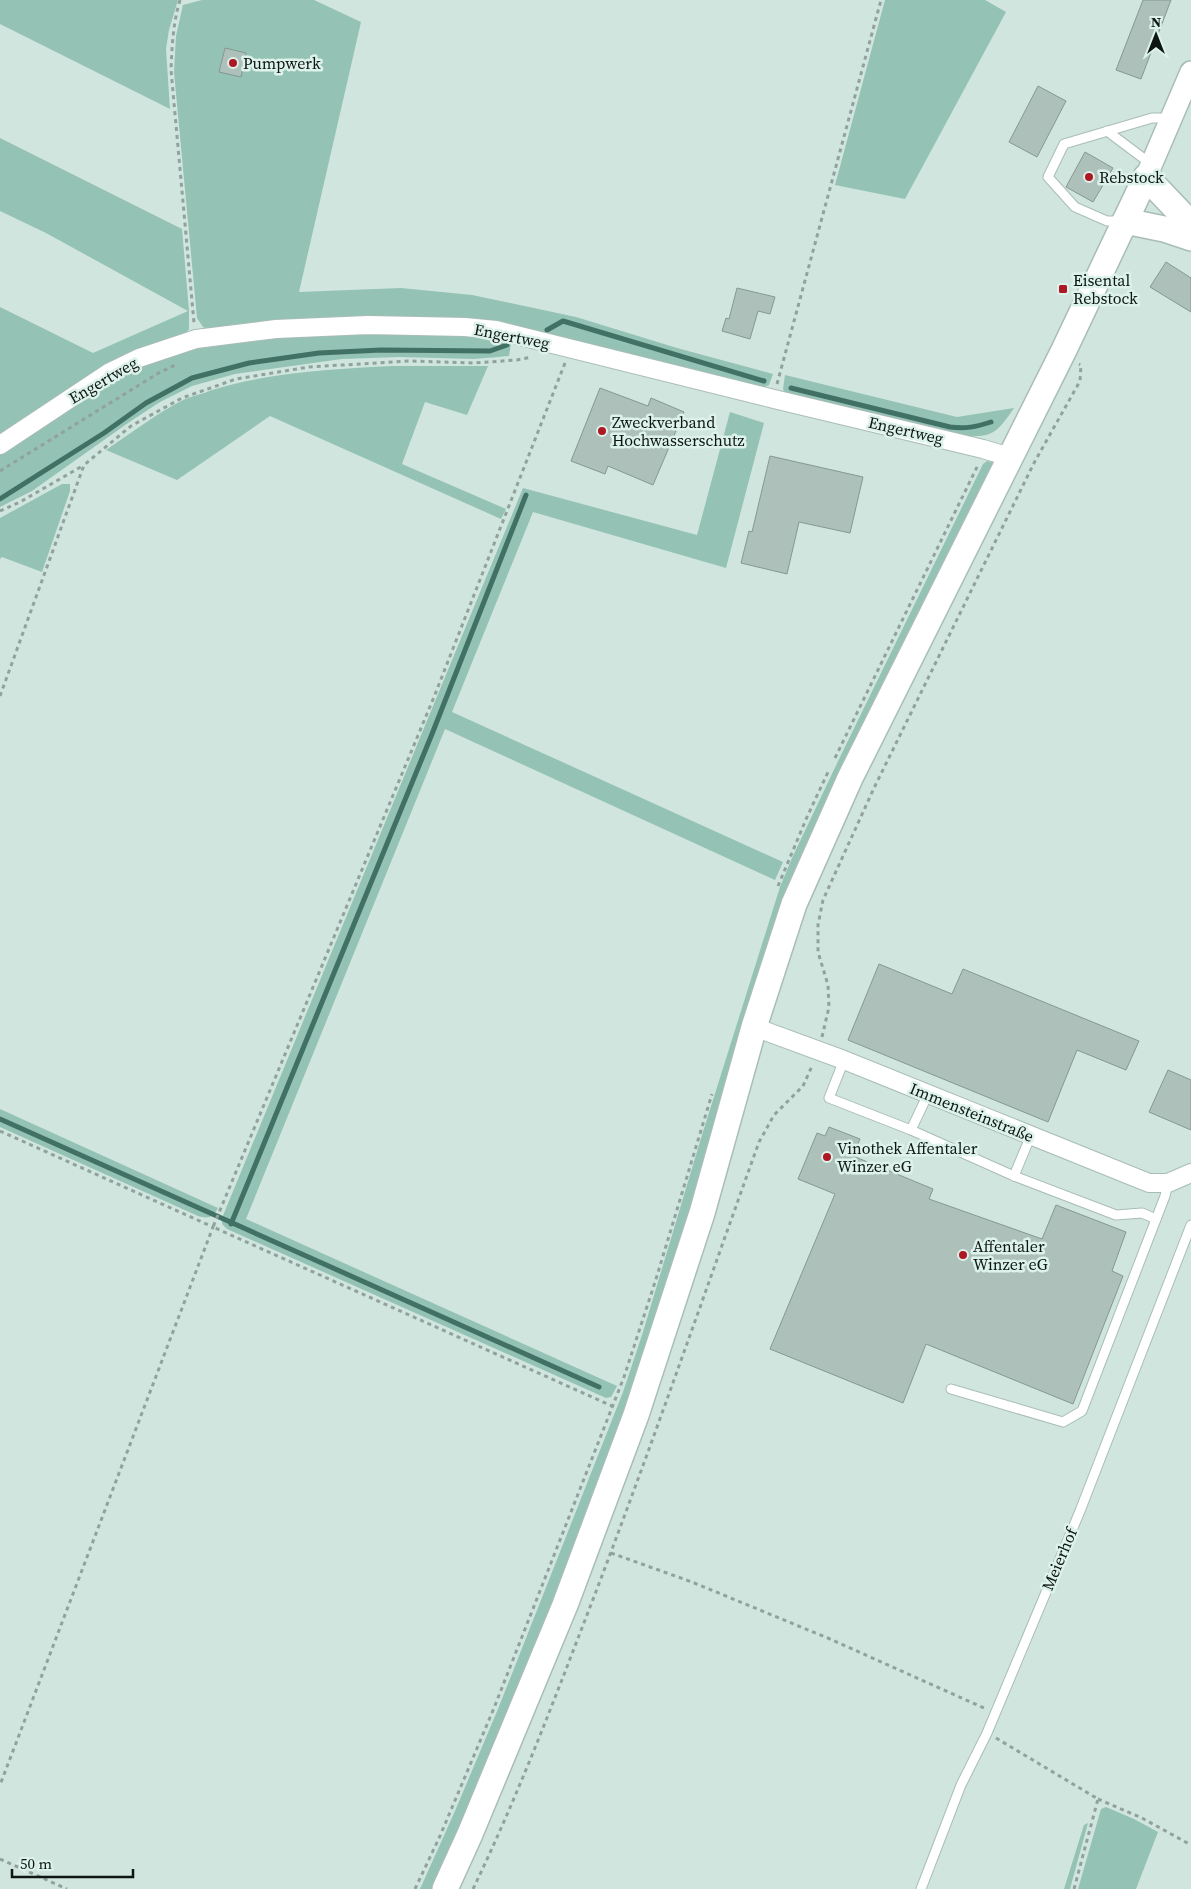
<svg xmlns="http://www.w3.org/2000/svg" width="1191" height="1889" font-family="'Source Serif 4',serif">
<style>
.green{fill:#94c2b4}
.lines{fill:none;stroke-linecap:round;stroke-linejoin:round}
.stream{stroke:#417164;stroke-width:5}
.building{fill:#adc1ba;stroke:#859892}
.service-casing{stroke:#a9bdb7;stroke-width:11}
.minor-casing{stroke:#a9bdb7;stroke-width:20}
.tertiary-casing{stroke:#a9bdb7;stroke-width:24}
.secondary-casing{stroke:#a9bdb7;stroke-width:28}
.path{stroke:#91a29c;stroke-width:3;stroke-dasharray:4 4;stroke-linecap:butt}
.service{stroke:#fff;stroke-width:9}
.minor{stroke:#fff;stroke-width:18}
.tertiary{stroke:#fff;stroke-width:21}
.secondary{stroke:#fff;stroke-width:25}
.poi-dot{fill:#ac1823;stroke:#ddf2eb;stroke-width:2}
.labels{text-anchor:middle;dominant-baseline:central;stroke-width:5;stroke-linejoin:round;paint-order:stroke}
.poi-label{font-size:16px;fill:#0e1613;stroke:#ddf2eb;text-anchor:start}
.street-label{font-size:16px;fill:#0e1613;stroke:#ddf2eb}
</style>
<rect width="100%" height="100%" fill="#d0e5de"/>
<!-- green -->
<g class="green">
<path d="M0,0H178L169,30L166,49L170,109L0,24Z"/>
<path d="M202,0H314L361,22L299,292L401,288L472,295L576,317L677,348L773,374L769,385L760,389L524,330H210L203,327L197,318L174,72L176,36L183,5Z"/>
<path d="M885,0H985L1006,12L905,199L835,185Z"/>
<path d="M0,138L182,229L189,311V329L183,337L0,440V307L93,353L188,311L46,233L0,211Z"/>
<path d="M372,329L512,337L509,356L474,359L399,357L342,359L235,374L192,386L160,402L128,423L32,491L0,507V453L134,366L216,341Z"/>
<path d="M394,366H488L467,415L425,402L402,464L506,509L501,519L270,416L177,480L106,450C131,433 156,414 183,400C192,396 203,394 212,390C271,372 333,369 394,366Z"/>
<path d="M785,375L957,417L1014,408C995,436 992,437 959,436L785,393L783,389Z"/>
<path d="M730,412L764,423L726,568L533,512L452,712L783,862L775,880L445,729L246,1219L617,1386L611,1397L606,1398L227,1229L222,1224V1218L523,488L697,535Z"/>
<path d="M987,461L992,462L994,468L802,852L781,908L724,1087L685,1234L657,1325L537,1645L433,1889H420L455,1811L498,1709L623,1392L643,1332L702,1135L780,887L792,858L841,755L983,464Z"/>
<path d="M62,484H70V491L42,572L2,557L0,559V518Z"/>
<path d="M0,1109L218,1208C212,1218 209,1219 198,1216L0,1127Z"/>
<path d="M1106,1807L1134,1819L1158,1832L1136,1889H1078L1101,1809Z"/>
<path d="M1088,1823L1070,1889H1064L1084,1825Z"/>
</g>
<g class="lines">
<!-- stream -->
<g class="stream">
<path d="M547,330L563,321L764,381"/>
<path d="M791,388L950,427C965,429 976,427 991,422"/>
<path d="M0,499L104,433L146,403L192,378L249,363L319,353L381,350L490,351L507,345"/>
<path d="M0,1119L599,1387"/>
<path d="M231,1224L432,734L526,495"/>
</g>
</g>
<!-- building -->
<g class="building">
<path d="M1143,0H1171L1141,79L1116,70Z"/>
<path d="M225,48L246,53L241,77L219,72Z"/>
<path d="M1038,86L1066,101L1037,157L1009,142Z"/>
<path d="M1085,152L1113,168L1093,202L1066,187Z"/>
<path d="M1166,262L1191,278V312L1150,287Z"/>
<path d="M737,288L775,297L770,314L758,311L750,339L722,331L726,318L729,319Z"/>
<path d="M600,388L648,406L651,398L684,412L653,485L608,466L605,474L571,461Z"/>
<path d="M770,456L863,477L850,533L799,522L787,574L741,563L749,531L752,532Z"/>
<path d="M879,964L952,994L963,969L1139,1041L1126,1070L1077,1050L1048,1122L848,1040Z"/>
<path d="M1168,1070L1191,1080V1130L1149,1112Z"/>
<path d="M829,1127L860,1139L853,1156L933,1189L929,1199L1042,1239L1056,1205L1126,1232L1112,1271L1123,1276L1073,1404L926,1344L903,1403L770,1349L835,1194L798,1179L817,1133L825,1136Z"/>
</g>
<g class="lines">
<!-- service casing -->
<g class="service-casing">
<g id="service">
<path d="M1107,131L1151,164"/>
<path d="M1123,221H1107L1075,207L1048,177L1064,144L1152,118H1171"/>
<path d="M844,1060L829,1098L911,1130L1014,1176L1116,1215L1142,1213L1156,1219"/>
<path d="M911,1130L928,1094"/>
<path d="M1014,1176L1031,1135"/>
<path d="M951,1389L1063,1422L1082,1411L1165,1196L1168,1183"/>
<path d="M921,1889L961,1785L987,1733L1080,1511L1191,1225"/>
</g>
</g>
<!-- minor casing -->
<g class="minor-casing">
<g id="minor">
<path d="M0,445L110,372L139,358L196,339L276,329L368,325L465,327L496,330L778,400L983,449L1010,457"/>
<path d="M754,1027L844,1060L1149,1183H1168L1191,1173"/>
</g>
</g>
<!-- tertiary casing -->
<g class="tertiary-casing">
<path id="tertiary" d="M1146,177L1191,72"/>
</g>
<!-- secondary casing -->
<g class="secondary-casing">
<g id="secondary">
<path d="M1125,221L1164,229L1191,238"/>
<path d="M445,1889L470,1834L565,1605L636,1415L702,1213L754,1027L794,904L850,778L1064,350L1146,177L1191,224"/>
</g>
</g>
<!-- path -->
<g class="path">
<path d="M180,0C173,23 172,46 171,70L194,323"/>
<path d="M565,363L434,697L213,1227L612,1406"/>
<path d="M777,384L881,0"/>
<path d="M0,471L157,374L175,365"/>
<path d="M0,511L20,502L84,465"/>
<path d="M0,696L84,465L131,426L182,398L236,379L309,367L410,361L473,363L517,360L532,357"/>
<path d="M835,758L978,465"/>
<path d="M778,886L807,817L829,770"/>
<path d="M822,1037L829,1007L828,985L818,952V925L823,900L874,788L1034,463L1080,381L1081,365L1079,364"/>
<path d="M0,1131L213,1227L0,1785"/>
<path d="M611,1553L692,1582L830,1639L984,1708"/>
<path d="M996,1738L1098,1799L1074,1889"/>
<path d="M1098,1799L1142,1818L1191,1845"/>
<path d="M0,1859L67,1889"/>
<path d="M415,1889L440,1836L494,1708L624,1377L656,1279L712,1094"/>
<path d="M473,1889C513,1806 547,1719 580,1633C643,1471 700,1306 759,1142L774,1115L803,1086L812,1066"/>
</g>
<!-- service -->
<use href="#service" class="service"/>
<!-- minor -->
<use href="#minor" class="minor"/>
<!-- tertiary -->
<use href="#tertiary" class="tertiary"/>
<!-- secondary -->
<use href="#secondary" class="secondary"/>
</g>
<!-- markers -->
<g class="poi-dot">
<circle cx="233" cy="63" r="5"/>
<circle cx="1089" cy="177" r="5"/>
<rect x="1058" y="284" width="10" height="10" rx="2.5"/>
<circle cx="602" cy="431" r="5"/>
<circle cx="827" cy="1157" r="5"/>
<circle cx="963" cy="1255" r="5"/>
</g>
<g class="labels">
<!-- poi labels -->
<g class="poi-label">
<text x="243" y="63">Pumpwerk</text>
<text x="1099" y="177">Rebstock</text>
<text x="1073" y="280">Eisental<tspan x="1073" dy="18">Rebstock</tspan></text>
<text x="612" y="422">Zweckverband<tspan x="612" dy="18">Hochwasserschutz</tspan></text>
<text x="837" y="1148">Vinothek Affentaler<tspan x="837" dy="18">Winzer eG</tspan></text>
<text x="973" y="1246">Affentaler<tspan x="973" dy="18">Winzer eG</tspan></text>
</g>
<!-- street labels -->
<g class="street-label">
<text transform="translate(512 336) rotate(11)">Engertweg</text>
<text transform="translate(103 380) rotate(-30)">Engertweg</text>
<text transform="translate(906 430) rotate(13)">Engertweg</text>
<text transform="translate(972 1112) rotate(22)">Immensteinstraße</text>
<text transform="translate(1059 1559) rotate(-67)">Meierhof</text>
</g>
</g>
<!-- north arrow -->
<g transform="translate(1156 35)" stroke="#ddf2eb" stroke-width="4" paint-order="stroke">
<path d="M0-4L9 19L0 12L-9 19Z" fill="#0e1613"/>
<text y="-8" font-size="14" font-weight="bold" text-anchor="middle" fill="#0e1613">N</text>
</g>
<!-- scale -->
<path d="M12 1869v8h121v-8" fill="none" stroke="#0e1613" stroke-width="2.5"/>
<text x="20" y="1869" font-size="15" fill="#0e1613" stroke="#ddf2eb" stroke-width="4" paint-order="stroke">50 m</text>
</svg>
